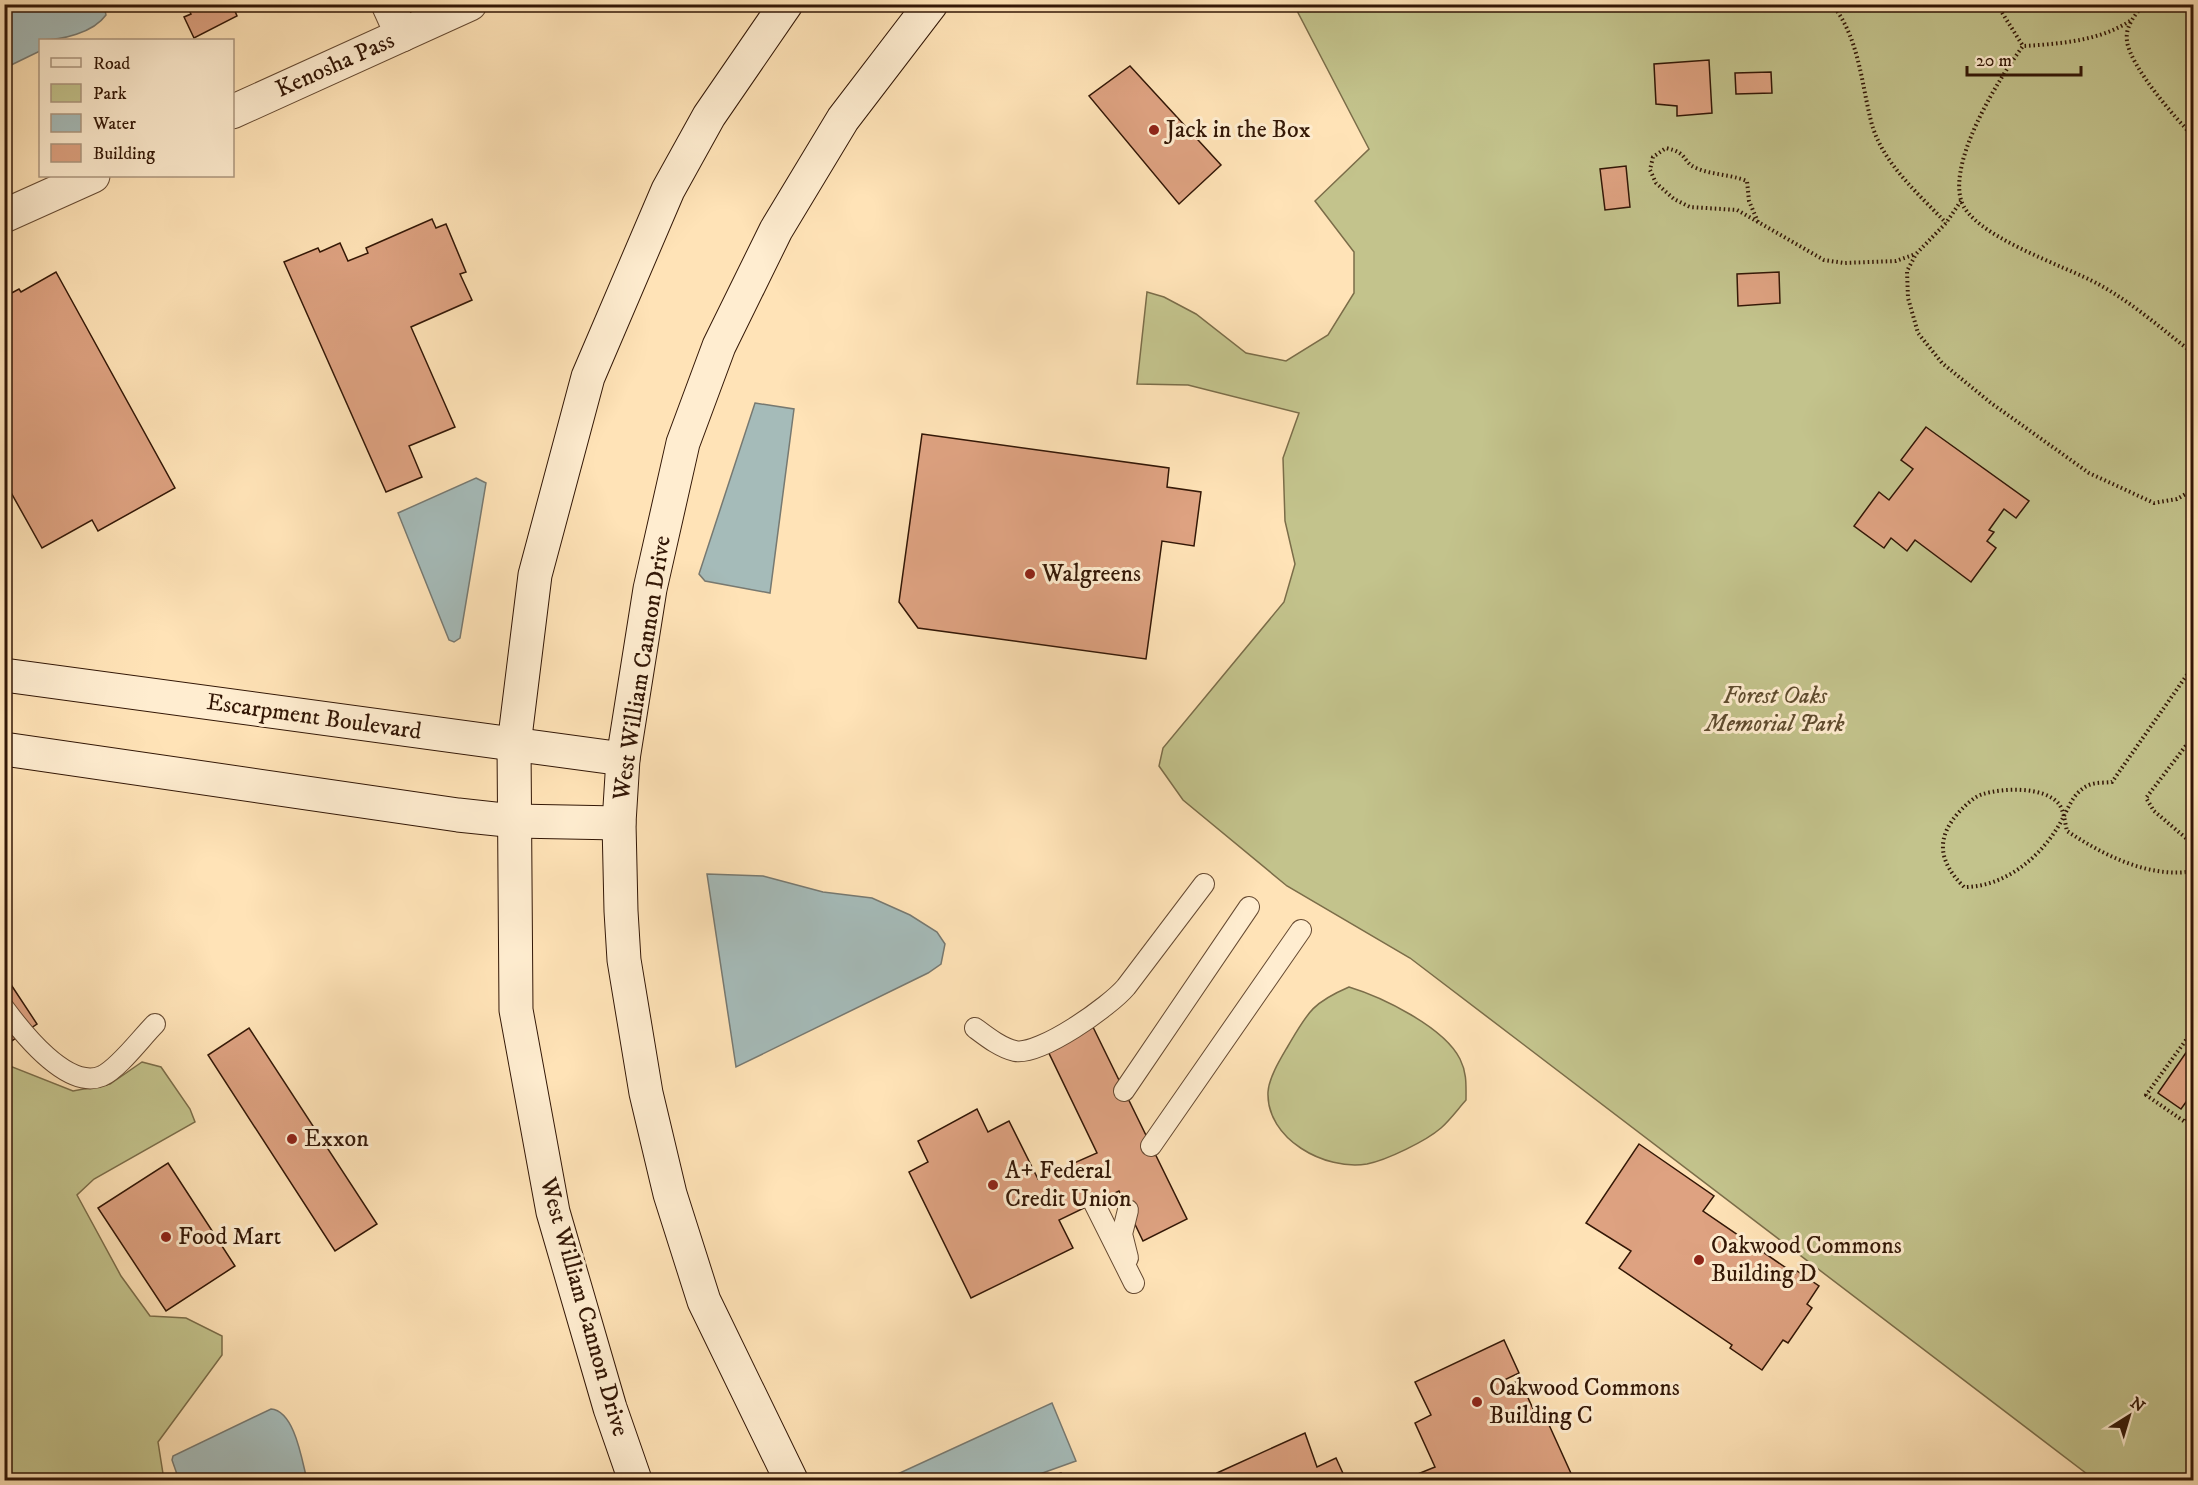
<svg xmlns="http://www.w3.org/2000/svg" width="2198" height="1485" font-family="'IM FELL DW Pica',serif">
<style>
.green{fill:#c3c38c;stroke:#7b6d49;stroke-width:1.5}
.water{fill:#a5bbb9;stroke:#777971;stroke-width:1.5}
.building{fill:#dea281;stroke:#331706;stroke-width:1.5}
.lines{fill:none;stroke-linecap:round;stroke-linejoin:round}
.lane-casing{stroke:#664a32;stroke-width:22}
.street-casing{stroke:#664a32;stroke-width:35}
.secondary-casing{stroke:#331706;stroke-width:35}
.path{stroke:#331706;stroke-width:4;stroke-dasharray:1.5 3;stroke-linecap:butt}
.lane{stroke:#ffedd0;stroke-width:20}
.street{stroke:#ffedd0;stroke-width:33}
.secondary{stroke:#ffedd0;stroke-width:33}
.poi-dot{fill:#8f2418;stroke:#ffedd0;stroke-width:2}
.labels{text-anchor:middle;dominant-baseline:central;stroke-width:6;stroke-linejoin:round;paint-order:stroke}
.street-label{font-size:24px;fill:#331706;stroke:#ffedd0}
.poi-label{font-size:24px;fill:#331706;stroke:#ffedd0;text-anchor:start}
.park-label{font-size:24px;font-style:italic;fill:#5e4b2e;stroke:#ffedd0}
</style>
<rect width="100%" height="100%" fill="#ffe3b7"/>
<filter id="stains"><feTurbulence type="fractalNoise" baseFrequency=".00333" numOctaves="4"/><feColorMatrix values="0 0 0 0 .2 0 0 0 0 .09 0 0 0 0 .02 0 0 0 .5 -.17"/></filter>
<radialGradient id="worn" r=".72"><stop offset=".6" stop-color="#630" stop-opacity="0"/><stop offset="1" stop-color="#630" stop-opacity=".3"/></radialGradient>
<!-- green -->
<g class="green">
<path d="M1294,5H2193V1480H2095L1410,958L1287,886L1183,800L1159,766L1163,748L1284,602L1295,564L1285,521L1283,458L1299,413L1188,385L1137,384L1147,292L1164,297L1196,314L1246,353L1286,361L1328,335L1354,293V252L1315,201L1369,149Z"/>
<path d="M1349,987C1382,997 1444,1027 1460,1059C1467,1073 1466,1085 1466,1100C1458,1109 1450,1120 1441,1128C1426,1141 1387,1160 1367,1164C1325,1171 1266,1139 1268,1092C1269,1077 1281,1058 1288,1046C1308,1012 1312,1003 1349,987Z"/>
<path d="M142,1062L161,1067L190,1109L195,1122L94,1179L77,1195L121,1276L150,1316L186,1318L222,1336V1355L158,1442L164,1480H5V1064L73,1091L110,1084Z"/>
</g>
<!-- water -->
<g class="water">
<path d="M5,4L104,5L106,15C93,33 62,40 40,40V51L5,68Z"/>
<path d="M755,403L794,409L770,593L705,581L699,574Z"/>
<path d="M476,478L486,483L460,638L454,642L449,640L398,513Z"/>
<path d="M707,874L763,876L823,892L872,898L910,915L937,932L945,944L941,964L928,973L736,1067Z"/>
<path d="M1052,1403L1076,1461L1023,1480H894L891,1477Z"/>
<path d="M271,1409C295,1411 302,1461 307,1480H179L172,1460L173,1456Z"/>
</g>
<!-- building -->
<g class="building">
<path d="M186,4H232L237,16L194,38L184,17L191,14Z"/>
<path d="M1709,60L1712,113L1677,116V106L1656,104L1654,64Z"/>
<path d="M1130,66L1221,165L1179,204L1089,96Z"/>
<path d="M1771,72L1772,93L1736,94L1735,73Z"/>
<path d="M1626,166L1630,207L1605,210L1600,169Z"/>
<path d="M432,219L436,228L446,224L466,272L460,274L472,300L411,327L455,427L409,446L422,477L386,492L284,262L318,248L320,252L340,243L348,261L368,253L366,248Z"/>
<path d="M56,272L175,488L98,531L92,520L42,548L4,480V297L19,289L21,292Z"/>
<path d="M1779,272L1780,303L1738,306L1737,274Z"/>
<path d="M1926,427L2029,501L2016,518L2004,509L1989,530L1994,532L1987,541L1996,548L1971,582L1915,540L1907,551L1891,538L1884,548L1854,526L1879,492L1889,500L1913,469L1901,460Z"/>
<path d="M922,434L1169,468L1167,487L1201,492L1194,546L1162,541L1146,659L918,628L899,602Z"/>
<path d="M4,974L37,1024L4,1046Z"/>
<path d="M1091,1023L1187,1219L1143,1241L1119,1191L1059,1220L1073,1248L971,1298L909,1172L928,1162L918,1141L977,1109L988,1132L1009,1121L1038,1179L1097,1153L1045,1045Z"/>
<path d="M249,1028L377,1224L335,1251L208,1055Z"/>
<path d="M2192,1044L2194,1091L2181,1109L2158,1093Z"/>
<path d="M1639,1144L1714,1196L1703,1211L1795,1274L1797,1271L1819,1286L1807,1304L1812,1308L1788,1343L1783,1340L1762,1370L1730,1348L1732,1345L1619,1268L1631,1251L1586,1223Z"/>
<path d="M168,1163L235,1266L166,1311L98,1208Z"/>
<path d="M1504,1340L1519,1373L1500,1382L1503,1388L1520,1380L1538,1420L1545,1416L1574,1480H1412L1410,1477L1435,1467L1415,1423L1431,1415L1415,1382Z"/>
<path d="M1305,1433L1317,1467L1336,1458L1346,1480H1220L1217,1473Z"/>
<path d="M1061,1473L1063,1480H1039Z"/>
</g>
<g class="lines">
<!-- lane casing -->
<g class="lane-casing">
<g id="lane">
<path d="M4,1008C21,1031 67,1091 102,1076C119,1068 141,1038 155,1024"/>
<path d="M975,1028C987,1037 1001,1048 1015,1051C1040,1056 1110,1006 1126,987L1204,884"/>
<path d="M1124,1091L1249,907"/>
<path d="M1151,1146L1301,930"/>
<path d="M1094,1203L1134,1283"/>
<path d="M1128,1210L1122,1234L1128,1258"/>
</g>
</g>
<!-- street casing -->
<g class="street-casing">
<g id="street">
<path d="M388,4L402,35"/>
<path d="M232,112L470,4"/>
<path d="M4,216L93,176"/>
</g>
</g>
<!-- secondary casing -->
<g class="secondary-casing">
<g id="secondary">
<path d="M4,675L623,759"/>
<path d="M4,749L458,815L515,821L619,823"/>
<path d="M635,1480L610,1408L553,1212L516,1010L514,745L535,575L588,377L668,190L709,116L786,4"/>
<path d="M791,1480L704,1301L670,1194L646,1093L624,960L621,911L619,823L623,759L650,589L683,443L719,346L776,230L843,119L931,4"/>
</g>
</g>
<!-- path -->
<g class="path">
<path d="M1832,4C1859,38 1861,81 1871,121C1881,162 1918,193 1946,223"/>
<path d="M2001,4V11L2023,46"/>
<path d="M2144,4C2135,15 2125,26 2127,41C2130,66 2175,118 2194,137"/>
<path d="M2130,21C2099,41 2059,44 2023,46C1999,78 1949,159 1961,200C1971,236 2066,266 2098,284C2133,303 2163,330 2194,354"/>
<path d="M1961,201L1946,223L1916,254L1907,271L1908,298L1918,333L1942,363L1991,403L2089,473L2154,503L2177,499L2194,489"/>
<path d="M1758,222L1737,210L1690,207L1674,199L1656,183L1650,170L1653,157L1666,148C1689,153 1682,162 1696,168C1712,175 1729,174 1747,181L1749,201L1758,222L1824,260L1844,263L1896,261L1916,254"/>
<path d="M2194,675L2189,672L2112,782C2105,783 2096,782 2089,785C2075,791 2070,804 2064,816C2045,854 2007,887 1964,887C1938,861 1935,837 1961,810C1967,804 1975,796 1983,794C2003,788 2044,786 2059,804C2064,811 2065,823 2067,831C2103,855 2150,879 2194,871"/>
<path d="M2194,735L2146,798L2154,811L2194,845"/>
<path d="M2194,1029L2146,1095L2185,1122L2194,1109"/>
</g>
<!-- lane -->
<use href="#lane" class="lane"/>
<!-- street -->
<use href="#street" class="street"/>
<!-- secondary -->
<use href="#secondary" class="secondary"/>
</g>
<!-- markers -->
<g class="poi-dot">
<circle cx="1154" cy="130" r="6"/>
<circle cx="1030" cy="574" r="6"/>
<circle cx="292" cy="1139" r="6"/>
<circle cx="993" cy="1185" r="6"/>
<circle cx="166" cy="1237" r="6"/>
<circle cx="1699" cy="1260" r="6"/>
<circle cx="1477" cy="1402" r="6"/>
</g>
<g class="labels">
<!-- street labels -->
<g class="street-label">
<text transform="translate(335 65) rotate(-24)">Kenosha Pass</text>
<text transform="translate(642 668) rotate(-81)">West William Cannon Drive</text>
<text transform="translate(314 717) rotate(8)">Escarpment Boulevard</text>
<text transform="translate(584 1307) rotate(74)">West William Cannon Drive</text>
</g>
<!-- poi labels -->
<g class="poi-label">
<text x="1166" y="130">Jack in the Box</text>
<text x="1042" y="574">Walgreens</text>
<text x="304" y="1139">Exxon</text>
<text x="1005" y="1171">A+ Federal<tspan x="1005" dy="28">Credit Union</tspan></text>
<text x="178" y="1237">Food Mart</text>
<text x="1711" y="1246">Oakwood Commons<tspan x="1711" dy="28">Building D</tspan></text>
<text x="1489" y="1388">Oakwood Commons<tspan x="1489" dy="28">Building C</tspan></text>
</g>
<!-- park labels -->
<g class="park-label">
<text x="1775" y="696">Forest Oaks<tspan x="1775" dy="28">Memorial Park</tspan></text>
</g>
</g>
<!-- margin -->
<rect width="2198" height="1485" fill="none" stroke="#ffe3b7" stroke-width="24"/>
<rect x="6" y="6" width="2186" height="1473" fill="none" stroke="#331706" stroke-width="3"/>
<rect x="12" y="12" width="2174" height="1461" fill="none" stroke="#331706" stroke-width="1.5"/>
<!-- legend -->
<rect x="39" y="39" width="195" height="138" fill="#ffedd0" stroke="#ad977f" stroke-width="1.5"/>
<rect x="51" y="58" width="30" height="9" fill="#ffedd0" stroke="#ad977f" stroke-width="1.5"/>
<text x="93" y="69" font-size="18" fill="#331706">Road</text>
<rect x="51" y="84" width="30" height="18" fill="#c3c38c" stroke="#ad977f" stroke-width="1.5"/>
<text x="93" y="99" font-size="18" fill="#331706">Park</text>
<rect x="51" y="114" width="30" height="18" fill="#a5bbb9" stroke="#ad977f" stroke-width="1.5"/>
<text x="93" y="129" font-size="18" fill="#331706">Water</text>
<rect x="51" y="144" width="30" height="18" fill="#dea281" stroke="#ad977f" stroke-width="1.5"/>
<text x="93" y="159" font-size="18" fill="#331706">Building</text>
<!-- north arrow -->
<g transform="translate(2129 1416) rotate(37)" stroke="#ffedd0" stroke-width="4.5" paint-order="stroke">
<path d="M0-4.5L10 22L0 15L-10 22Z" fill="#331706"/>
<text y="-9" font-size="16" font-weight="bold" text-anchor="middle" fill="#331706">N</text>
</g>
<!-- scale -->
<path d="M1967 66v9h114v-9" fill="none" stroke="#331706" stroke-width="3"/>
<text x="1976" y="66" font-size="18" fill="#331706" stroke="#ffedd0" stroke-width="4.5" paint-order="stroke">20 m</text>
<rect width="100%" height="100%" filter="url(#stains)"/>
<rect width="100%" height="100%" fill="url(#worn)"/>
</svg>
